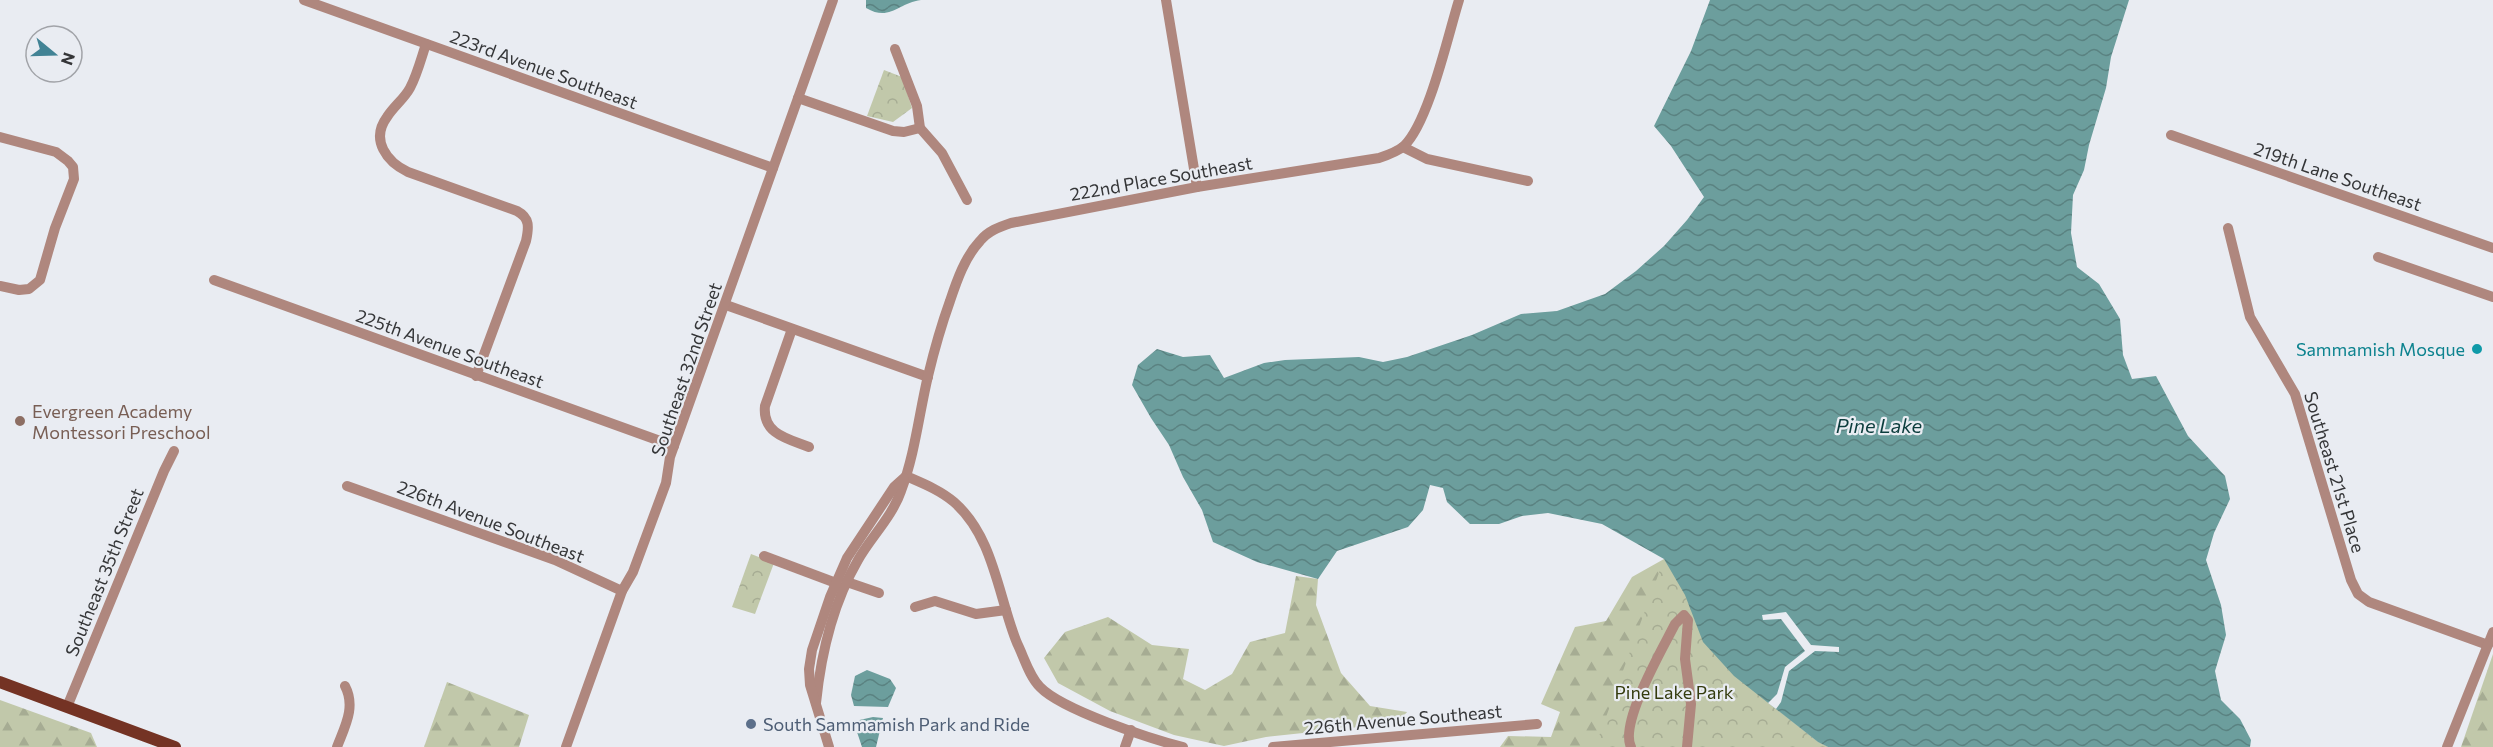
<svg xmlns="http://www.w3.org/2000/svg" width="2493" height="747" font-family="Commissioner,sans-serif">
<style>
.forest{fill:url(#forest-firs)}
.park{fill:url(#park-crowns)}
.water{fill:url(#water-waves)}
.pier{fill:#e9ecf2}
.lines{fill:none;stroke-linecap:round;stroke-linejoin:round}
.minor{stroke:#af877e;stroke-width:10}
.major{stroke:#743324;stroke-width:12}
.culture-dot{fill:#0f9aa8;stroke:#e9ecf2;stroke-width:2}
.education-dot{fill:#8d6e63;stroke:#e9ecf2;stroke-width:2}
.service-dot{fill:#5c6f8a;stroke:#e9ecf2;stroke-width:2}
.labels{text-anchor:middle;dominant-baseline:central;stroke-width:4.5;stroke-linejoin:round;paint-order:stroke}
.street-label{font-size:18px;fill:#353638;stroke:#e9ecf2}
.culture-label{font-size:18px;fill:#0d838f;stroke:#e9ecf2;text-anchor:end}
.education-label{font-size:18px;fill:#785e54;stroke:#e9ecf2;text-anchor:start}
.park-label{font-size:18px;fill:#343b0d;stroke:#e9ecf2}
.service-label{font-size:18px;fill:#4e5e75;stroke:#e9ecf2;text-anchor:start}
.water-label{font-size:20px;font-style:italic;fill:#0c3d3d;stroke:#e9ecf2}
</style>
<defs>
<pattern id="forest-firs" width="22" height="20" patternUnits="userSpaceOnUse" patternTransform="scale(1.5)"><rect width="22" height="20" fill="#c1c8aa"/><path d="M5 1l3.5 6h-7zM16 11l3.5 6h-7z" fill="#a6ac93"/></pattern>
<pattern id="park-crowns" width="20" height="18" patternUnits="userSpaceOnUse" patternTransform="scale(1.5)"><rect width="20" height="18" fill="#c1c8aa"/><path d="M2 6a3 3 0 1 1 6 0M12 15a3 3 0 1 1 6 0" fill="none" stroke="#a6ac93"/></pattern>
<pattern id="water-waves" width="16" height="10" patternUnits="userSpaceOnUse" patternTransform="scale(1.5)"><rect width="16" height="10" fill="#6c9e9d"/><path d="M0 5q4-4 8 0t8 0" fill="none" stroke="#5a8281"/></pattern>
</defs>
<rect width="100%" height="100%" fill="#e9ecf2"/>
<!-- forest -->
<g class="forest">
<path d="M1664,559L1776,709L1818,742L1828,747H1500L1508,736L1551,737L1560,712L1541,704L1575,627L1606,621L1632,577Z"/>
<path d="M1296,576L1318,579L1316,605L1341,673L1370,706L1407,712L1397,723L1266,737L1224,746L1174,735L1110,711L1058,683L1044,658L1065,632L1108,617L1152,645L1189,649L1183,679L1205,690L1232,674L1250,642L1285,633Z"/>
<path d="M2493,654V747H2461Z"/>
<path d="M447,682L529,715L519,747H424Z"/>
<path d="M0,700L91,733L97,747H0Z"/>
</g>
<!-- park -->
<g class="park">
<path d="M884,70L902,77L912,108L893,122L867,116Z"/>
<path d="M751,554L774,563L755,614L732,607Z"/>
<path d="M1664,559L1685,595L1703,642L1735,676L1818,742L1828,747H1595Z"/>
</g>
<!-- water -->
<g class="water">
<path d="M866,0H921C898,3 890,22 866,8Z"/>
<path d="M1710,0H2129L2111,57L2106,88L2089,145L2084,170L2073,195L2071,233L2077,267L2099,284L2120,319L2123,355L2132,379L2156,376L2188,436L2225,476L2230,499L2214,533L2206,560L2221,605L2226,635L2215,671L2221,700L2240,719L2251,740L2250,747H1828L1818,742L1734,676L1703,642L1685,595L1664,559L1602,524L1548,513L1522,516L1499,524H1470L1447,502L1443,488L1430,485L1423,510L1408,527L1337,551L1318,579L1257,562L1213,542L1202,510L1183,477L1169,445L1151,418L1132,385L1138,365L1157,349L1183,357L1210,355L1224,378L1264,363L1285,360L1359,357L1383,362L1407,357L1472,335L1521,314L1557,311L1605,294L1636,271L1664,246L1687,220L1704,197L1671,146L1654,126L1691,51Z"/>
<path d="M867,670L890,679L896,688L888,707L854,706L851,695L855,676Z"/>
<path d="M873,717L883,718L876,747H862L856,729L855,721Z"/>
</g>
<!-- pier -->
<path class="pier" d="M1786,612L1811,645L1839,647V652L1815,651L1789,671L1781,702L1776,709L1768,703L1777,694L1785,667L1805,651L1781,619L1763,620L1762,615Z"/>
<g class="lines">
<!-- minor -->
<g class="minor">
<path d="M304,0L773,168"/>
<path d="M1166,0L1197,187"/>
<path d="M426,44C421,59 417,75 410,88C404,99 394,106 387,117C370,140 387,162 408,172L517,211C530,218 529,227 526,241L476,376"/>
<path d="M895,49L917,106L920,128L942,153L967,200"/>
<path d="M798,98L893,131L904,132L920,128"/>
<path d="M2171,135L2493,248"/>
<path d="M0,137L56,152L68,161L73,167L74,179L55,228L40,280L29,289L19,290L0,286"/>
<path d="M1403,147L1427,159L1528,181"/>
<path d="M2228,228L2250,317L2295,394L2351,580L2358,594L2369,602L2488,645"/>
<path d="M2378,257L2493,297"/>
<path d="M214,280L674,446"/>
<path d="M726,305L928,377"/>
<path d="M792,329L765,406C762,434 788,439 809,447"/>
<path d="M906,476C922,483 940,490 954,502C994,537 998,596 1017,643C1024,657 1029,676 1040,687C1062,710 1151,739 1183,747"/>
<path d="M347,486L555,560L622,591"/>
<path d="M764,556L836,583"/>
<path d="M847,582L879,593"/>
<path d="M915,607L935,601L976,614L1006,610"/>
<path d="M816,703C821,654 833,603 858,560C871,537 892,517 901,491C915,454 919,414 928,376C934,351 941,326 950,301C957,280 965,257 980,241C988,231 999,227 1011,223L1197,187L1379,158C1388,155 1397,152 1404,146C1429,122 1448,35 1459,0"/>
<path d="M67,707L164,471L174,451"/>
<path d="M337,747C345,726 356,707 345,686"/>
<path d="M566,747L622,591L633,572L666,483L670,457L833,0"/>
<path d="M829,747L810,685L809,669L812,650L830,597L847,558L894,487L904,478"/>
<path d="M1125,747L1131,730"/>
<path d="M1273,747L1537,724"/>
<path d="M1631,747C1619,723 1663,648 1675,624L1684,615L1688,620L1685,659L1691,704L1687,747"/>
<path d="M2447,747L2493,632"/>
</g>
<!-- major -->
<path class="major" d="M0,682L175,747"/>
</g>
<!-- markers -->
<circle class="culture-dot" cx="2477" cy="349" r="6"/>
<circle class="education-dot" cx="20" cy="421" r="6"/>
<circle class="service-dot" cx="751" cy="724" r="6"/>
<g class="labels">
<!-- street labels -->
<g class="street-label">
<text transform="translate(544 69) rotate(20)">223rd Avenue Southeast</text>
<text transform="translate(2338 176) rotate(19)">219th Lane Southeast</text>
<text transform="translate(1161 178) rotate(-10)">222nd Place Southeast</text>
<text transform="translate(450 348) rotate(20)">225th Avenue Southeast</text>
<text transform="translate(686 369) rotate(-71)">Southeast 32nd Street</text>
<text transform="translate(2335 472) rotate(73)">Southeast 21st Place</text>
<text transform="translate(491 521) rotate(21)">226th Avenue Southeast</text>
<text transform="translate(104 572) rotate(-68)">Southeast 35th Street</text>
<text transform="translate(1403 719) rotate(-5)">226th Avenue Southeast</text>
</g>
<!-- culture labels -->
<g class="culture-label">
<text x="2465" y="349">Sammamish Mosque</text>
</g>
<!-- education labels -->
<g class="education-label">
<text x="32" y="411">Evergreen Academy<tspan x="32" dy="21">Montessori Preschool</tspan></text>
</g>
<!-- park labels -->
<g class="park-label">
<text x="1674" y="692">Pine Lake Park</text>
</g>
<!-- service labels -->
<g class="service-label">
<text x="763" y="724">South Sammamish Park and Ride</text>
</g>
<!-- water labels -->
<g class="water-label">
<text x="1879" y="425">Pine Lake</text>
</g>
</g>
<!-- north arrow -->
<g transform="translate(54 54) rotate(109)"><circle r="28" fill="#e9ecf2" stroke="#a1a3a8" stroke-width="1.5"/>
<path d="M0-4.5L10 22L0 15L-10 22Z" fill="#428395"/>
<text y="-9" font-size="16" font-weight="bold" text-anchor="middle" fill="#353638">N</text>
</g>
</svg>
